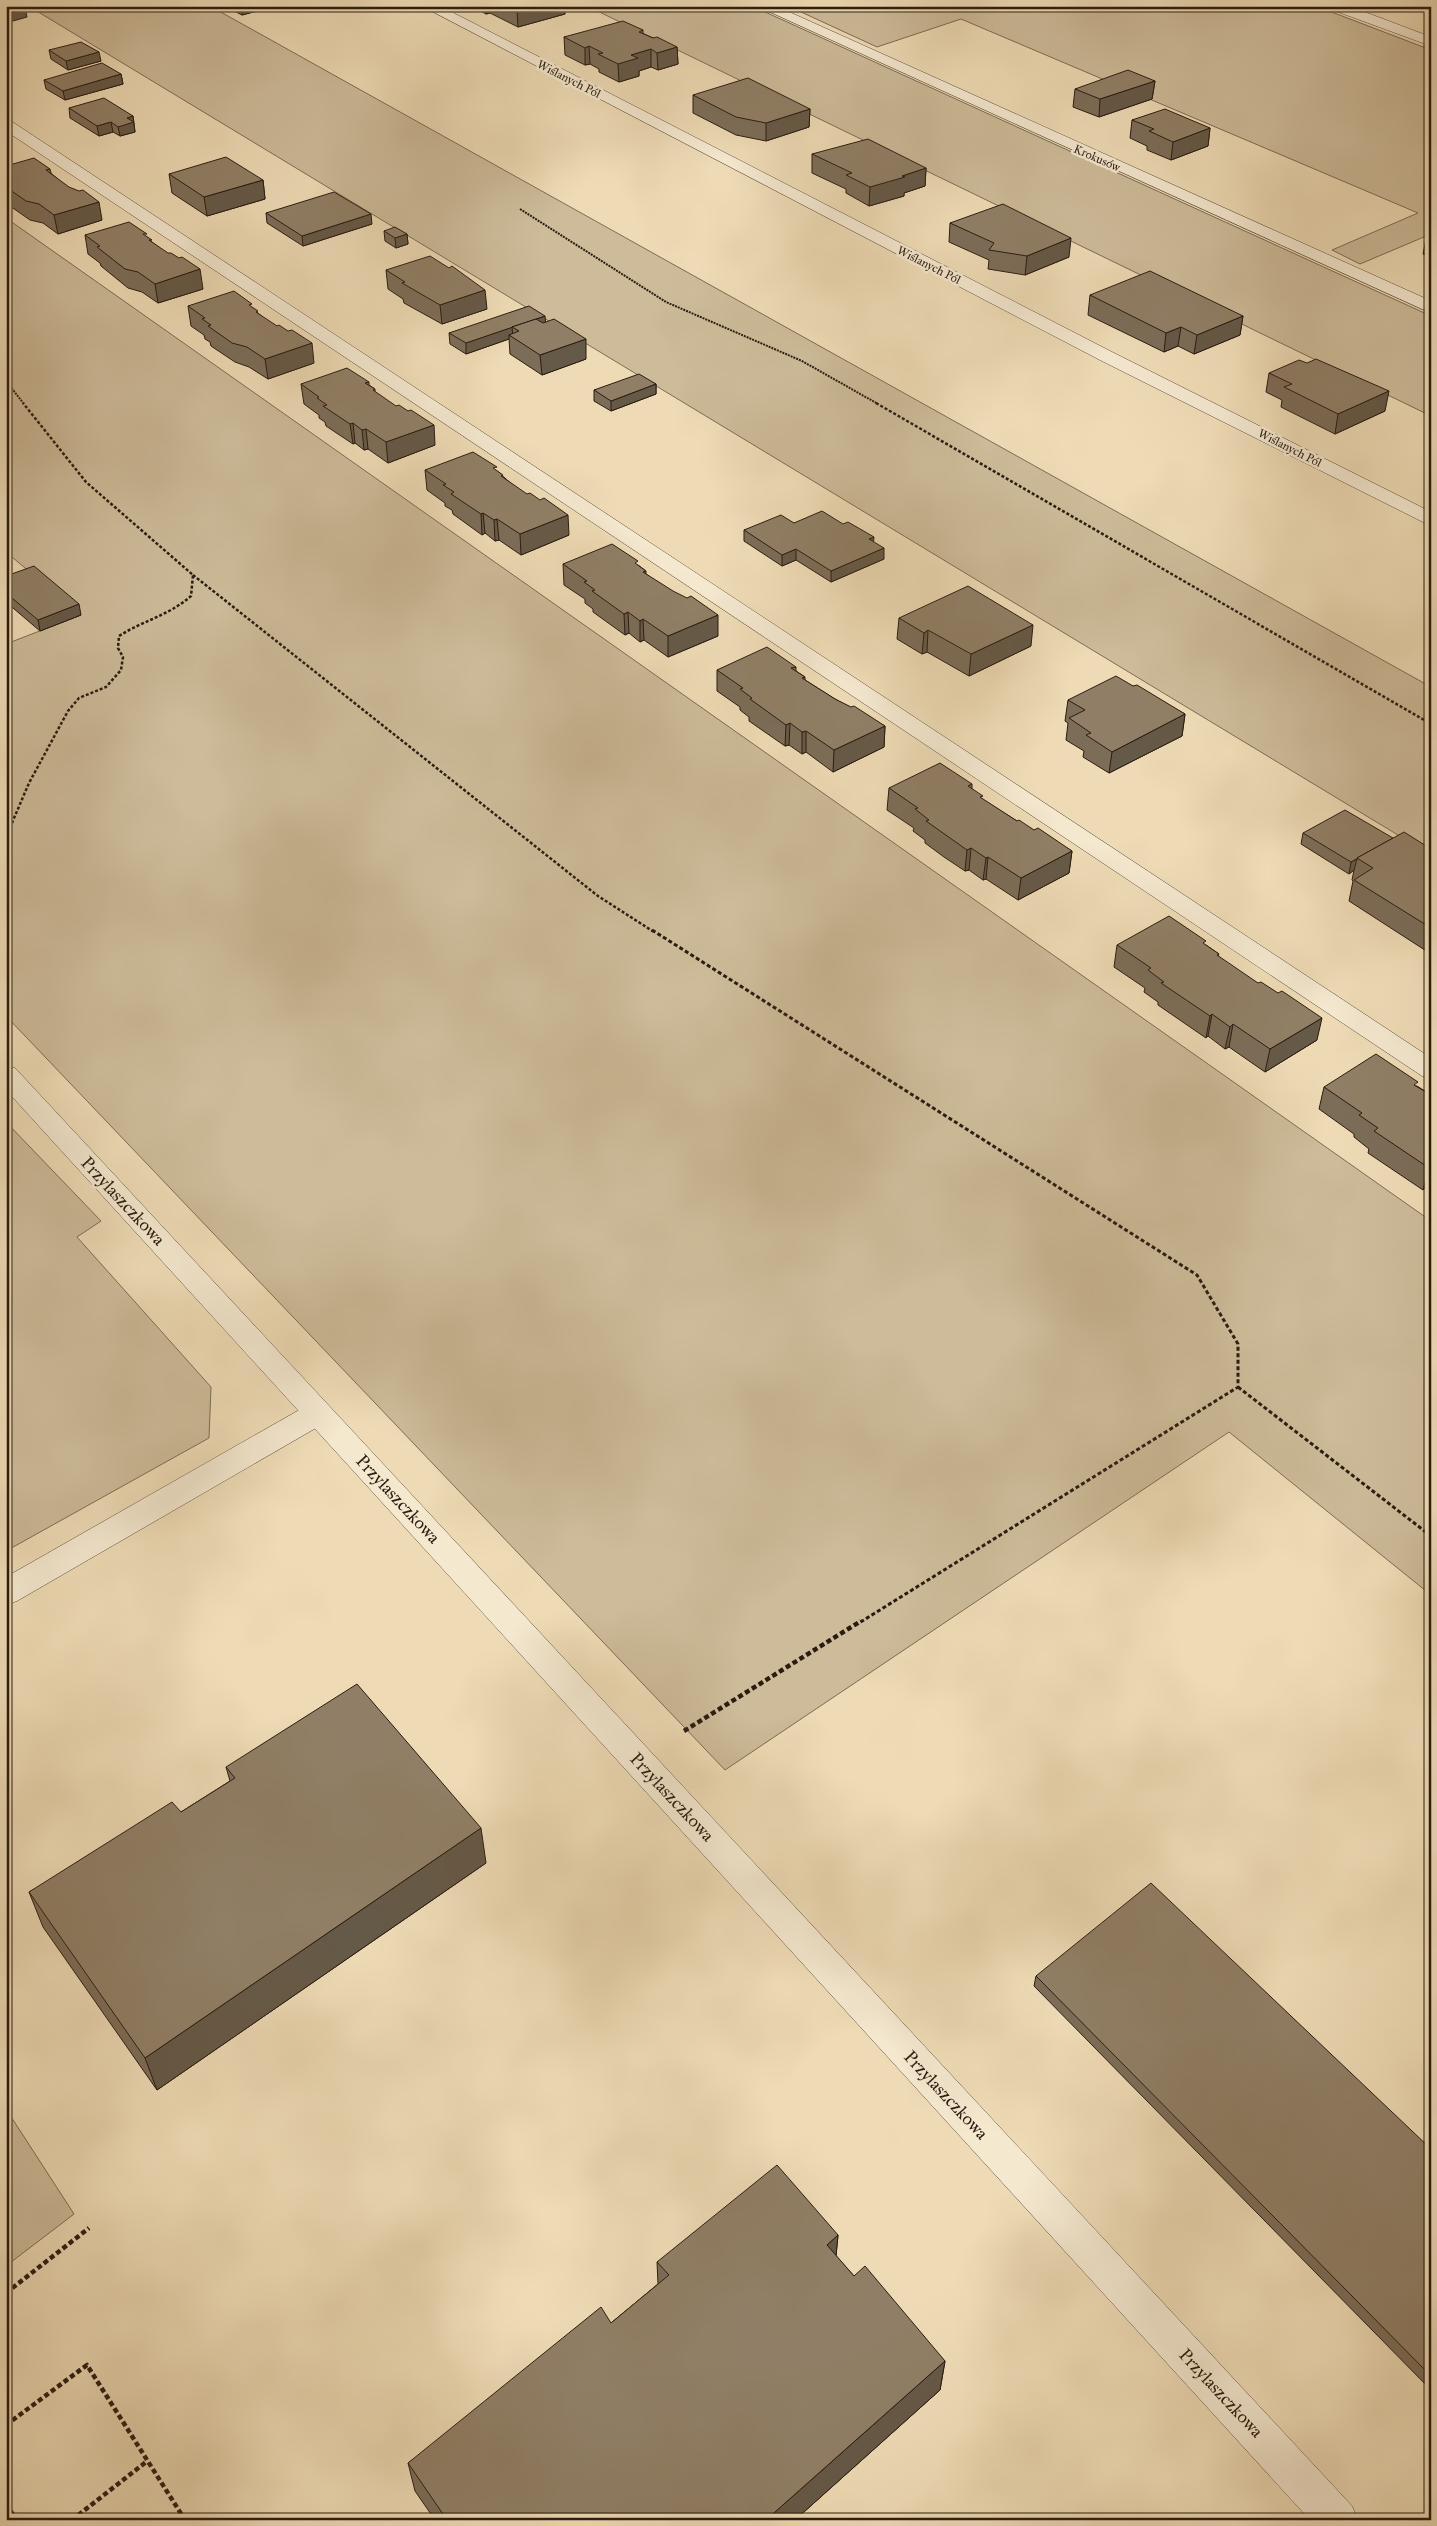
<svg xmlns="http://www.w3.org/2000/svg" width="1437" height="2526" font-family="'IM FELL Great Primer',serif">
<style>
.green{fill:#cdbb99;stroke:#7c6c55}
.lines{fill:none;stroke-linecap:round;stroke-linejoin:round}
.lane-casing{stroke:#5c4c3a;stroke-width:1}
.street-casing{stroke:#5c4c3a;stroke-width:1}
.path-far3{stroke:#2b1c11;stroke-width:2;stroke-dasharray:2 1;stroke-linecap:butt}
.path-far2{stroke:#2b1c11;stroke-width:2.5;stroke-dasharray:3 2;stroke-linecap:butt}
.path-far1{stroke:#2b1c11;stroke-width:3;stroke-dasharray:4 2.5;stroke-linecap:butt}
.path{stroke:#2b1c11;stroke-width:4.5;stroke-dasharray:5 3;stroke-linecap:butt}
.lane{fill:#f4e8cf;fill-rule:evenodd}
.street{fill:#f4e8cf;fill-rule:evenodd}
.wall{fill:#7c6d58;stroke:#2b1c11}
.shaded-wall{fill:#655947;stroke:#2b1c11}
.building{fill:#907f66;stroke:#2b1c11}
.labels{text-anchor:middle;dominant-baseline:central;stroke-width:5;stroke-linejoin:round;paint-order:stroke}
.far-street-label{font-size:12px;fill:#2b1c11;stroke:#f4e8cf}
.near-street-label{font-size:18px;fill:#2b1c11;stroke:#f4e8cf}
</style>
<rect width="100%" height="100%" fill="#eedbb5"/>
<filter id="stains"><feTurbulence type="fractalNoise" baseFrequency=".004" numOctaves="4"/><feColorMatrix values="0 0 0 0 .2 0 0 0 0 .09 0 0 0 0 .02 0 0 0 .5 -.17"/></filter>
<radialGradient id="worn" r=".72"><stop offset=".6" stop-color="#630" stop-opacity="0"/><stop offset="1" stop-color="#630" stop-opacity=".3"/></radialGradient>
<!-- green -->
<g class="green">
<path d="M51,6H210L1431,687V855L35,10Z"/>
<path d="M587,6H752L1431,316V416Z"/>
<path d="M788,6H1316L1431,50V234L1360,264L1332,250L1418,213L961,19L877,47Z"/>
<path d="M6,218L1431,1221V1595L1229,1432L725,1770L6,1016V644L81,615L6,552Z"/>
<path d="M6,1122L101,1221L77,1237L211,1387L209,1438L6,1551Z"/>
<path d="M6,2109L74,2214L6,2266Z"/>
</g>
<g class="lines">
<!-- lane casing -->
<g class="lane-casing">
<path id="lane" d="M318,1402L328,1405L333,1413L328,1421L17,1601L6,1605V1577L308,1405Z"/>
</g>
<!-- street casing -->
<g class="street-casing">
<g id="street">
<path d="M422,6H440L1112,352L1431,512V526L1100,360Z"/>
<path d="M757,6H776L1431,301V313Z"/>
<path d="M1328,6H1349L1431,37V46L1330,9Z"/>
<path d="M6,119L11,121L1431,1058V1078L1422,1076L6,131Z"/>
<path d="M6,1066L15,1068L1352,2506L1358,2520H1310L6,1090Z"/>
</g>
</g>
<!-- path-far3 -->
<g class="path-far3">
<path d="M520,209L666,302L802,361L878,404"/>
<path d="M6,381L24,404"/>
</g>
<!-- path-far2 -->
<g class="path-far2">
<path d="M876,403L1431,724"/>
<path d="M193,575L598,896L654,932"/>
<path d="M6,837L29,783L68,711L79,698L106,687L121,670L123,657L118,648L119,636C144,620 168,616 191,596L193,575L86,482L23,403"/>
</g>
<!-- path-far1 -->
<g class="path-far1">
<path d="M652,930L1197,1275L1238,1344V1387L859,1623"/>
<path d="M1238,1387L1431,1536"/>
</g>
<!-- path -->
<g class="path">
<path d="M684,1731L861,1621"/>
<path d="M6,2293L89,2228"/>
<path d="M6,2425L87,2365L185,2520"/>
<path d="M6,2503L16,2520"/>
<path d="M72,2520L146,2462"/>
</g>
<!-- lane -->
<use href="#lane" class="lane"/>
<!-- street -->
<use href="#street" class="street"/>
</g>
<!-- wall -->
<g class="wall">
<path d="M211,6H276L242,15L226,7L216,9Z"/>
<path d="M471,6H564L565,14L518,27L490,13L486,14Z"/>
<path d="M1428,6H1431V20L1425,18Z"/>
<path d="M643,30V34L653,38L677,47L678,64L658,70L651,67L639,71V76L619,82L599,72V69L590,64L585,65L565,55L564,37Z"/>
<path d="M49,50L101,61L68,70L51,59Z"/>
<path d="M121,74L123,84L65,100L46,89L44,80Z"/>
<path d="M1155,81L1152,99L1099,117L1073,107L1075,89Z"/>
<path d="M693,95L810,109L809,127L766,141L736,135L693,113Z"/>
<path d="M69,108L133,116L135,132L120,136L113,132L99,136L70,118Z"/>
<path d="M1132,120L1210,128L1208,146L1171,160L1147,150V146L1130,138Z"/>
<path d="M812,154L926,168L925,186L904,193V196L869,206L846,193V189L812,173Z"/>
<path d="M6,166L50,169L51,173L102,220L58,234L43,223L30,220L10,206L9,202L6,201Z"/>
<path d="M169,174L263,180L265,199L207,216L172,193Z"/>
<path d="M266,213L372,224L303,246L267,223Z"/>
<path d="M950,223L1069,257L1025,275L988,269L989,260L949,242Z"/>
<path d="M384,231L407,234L408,244L396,248L385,241Z"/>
<path d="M1431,233V257L1423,254L1427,235Z"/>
<path d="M85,235L147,237L152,242L203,289L158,303L142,292L128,288L101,266L100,263L88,254Z"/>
<path d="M386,270L487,309L442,324L404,303L403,299L388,289Z"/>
<path d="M1090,295L1243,316L1240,335L1194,354L1178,346L1164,352L1088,315Z"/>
<path d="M188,306L253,308L258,313L314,363L268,379L249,367L235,362L211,346L210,342L205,339L204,335L191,326Z"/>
<path d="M546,322L586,359L542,375L510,354L509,339L466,354L450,344L449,333Z"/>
<path d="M1269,373L1385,411L1335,434L1281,407L1282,400L1266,392Z"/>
<path d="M369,382V385L375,389V392L435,445L388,463L368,449L364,450L355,443L353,444L326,426L325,422L319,418V415L304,404L301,384Z"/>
<path d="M656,384V394L611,411L594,401V390Z"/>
<path d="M425,470L497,471L569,535L521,555L499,540L495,541L485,533L482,535L453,514L452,510L445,506V503L427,490Z"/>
<path d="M794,523L873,542L884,559L831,582L796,560L782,566L744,541V530Z"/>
<path d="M563,564L638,565L646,571V574L718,636L668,657L644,640L640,642L629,633L625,635L593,612V609L585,603V599L564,585Z"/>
<path d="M6,576L81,615L40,631L6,602Z"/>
<path d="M899,618L1031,646L969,676L927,652L922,654L897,639Z"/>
<path d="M796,667V671L805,677V680L835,699L885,726L884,747L833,772L806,752L802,754L789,745L785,746L749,721V717L740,710V707L717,691V670Z"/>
<path d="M1133,686L1185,714L1182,736L1109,773L1083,757L1084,751L1066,740L1068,723L1065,721L1068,700Z"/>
<path d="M972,784V789L982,799L1017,821L1072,851L1069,873L1018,900L986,879L983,880L969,870L965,871L944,857L925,843V840L913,831L914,828L887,810L889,788Z"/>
<path d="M1303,833L1393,838L1431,849V954L1349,901L1353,881L1352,880L1354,870L1349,874L1301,844Z"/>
<path d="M1117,945H1206L1219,954L1218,956L1317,1040L1265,1072L1229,1047L1225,1049L1208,1036L1206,1038L1158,1005V1002L1144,992L1145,988L1114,967Z"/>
<path d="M1417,1086L1431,1095V1192L1425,1188L1423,1190L1368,1153L1369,1149L1354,1137V1134L1319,1109L1324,1087Z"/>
<path d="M226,1767L486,1863L157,2090L43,1927L29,1892L181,1812L230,1781Z"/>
<path d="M1036,1976L1431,2149V2390L1034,1986Z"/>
<path d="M838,2235L836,2256L854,2276L945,2361L940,2390L795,2520H435L415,2491L408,2463L611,2323L658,2284L657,2262Z"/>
</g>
<!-- shaded-wall -->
<g class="shaded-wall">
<path d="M216,6H226V7L216,9Z"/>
<path d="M241,6H276L242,15Z"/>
<path d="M486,6H490V13L486,14Z"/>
<path d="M531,6H564L565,14L518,27L517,10Z"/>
<path d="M25,8L27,17L6,23V13Z"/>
<path d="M589,46L590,64L585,65V48Z"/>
<path d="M677,47L678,64L658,70L657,53Z"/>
<path d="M651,49V67L639,71V76L619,82L618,64L631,55Z"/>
<path d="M99,52L101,61L68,70L66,61Z"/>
<path d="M121,74L123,84L65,100L63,91Z"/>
<path d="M1155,81L1152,99L1099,117L1100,99Z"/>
<path d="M810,109L809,127L766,141V123Z"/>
<path d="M133,116L135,132L120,136L118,127L127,118Z"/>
<path d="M111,122L113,132L99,136L97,126Z"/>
<path d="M1210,128L1208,146L1171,160L1173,142Z"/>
<path d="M6,142L9,158L6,159Z"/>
<path d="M926,168L925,186L904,193V196L869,206L870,187Z"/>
<path d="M263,180L265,199L207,216L204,197Z"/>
<path d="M99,202L102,220L58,234L54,215Z"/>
<path d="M371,214L372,224L303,246L302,236Z"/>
<path d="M407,234L408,244L396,248L395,238Z"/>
<path d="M1071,238L1069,257L1025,275L1027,256Z"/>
<path d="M200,269L203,289L158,303L155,284Z"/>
<path d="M485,290L487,309L442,324L440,305Z"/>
<path d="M545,316L546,326L519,331L513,327Z"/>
<path d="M1243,316L1240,335L1194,354L1197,335Z"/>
<path d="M512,327L513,337L509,335V339L466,354V343Z"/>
<path d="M1181,327L1178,346L1164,352L1166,333Z"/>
<path d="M586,339V359L542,375L540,355Z"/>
<path d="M312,343L314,363L268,379L265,359Z"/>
<path d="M656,384V394L611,411V401Z"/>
<path d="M1389,391L1385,411L1335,434L1338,414Z"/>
<path d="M353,423L355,443L353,444L350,424Z"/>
<path d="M434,425L435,445L388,463L386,442Z"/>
<path d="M366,429L368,449L364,450L362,430Z"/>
<path d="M483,513L485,533L482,535L481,514Z"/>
<path d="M568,515L569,535L521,555L520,534Z"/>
<path d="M497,519L499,540L495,541L494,520Z"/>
<path d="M874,537L873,548L869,539Z"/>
<path d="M884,548V559L831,582V571Z"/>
<path d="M796,549V560L782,566V555Z"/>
<path d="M79,604L81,615L40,631L38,620Z"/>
<path d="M628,612L629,633L625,635L624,614Z"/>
<path d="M718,615V636L668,657V636Z"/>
<path d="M643,619L644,640L640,642V621Z"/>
<path d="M1033,625L1031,646L969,676L971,654Z"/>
<path d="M928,630L927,652L922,654L924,633Z"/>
<path d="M1185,714L1182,736L1109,773L1112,752Z"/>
<path d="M790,723L789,745L785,746L786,725Z"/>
<path d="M885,726L884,747L833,772L834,750Z"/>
<path d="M806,731V752L802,754V732Z"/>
<path d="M971,848L969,870L965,871L967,850Z"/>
<path d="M1072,851L1069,873L1018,900L1021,878Z"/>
<path d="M988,857L986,879L983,880L986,858Z"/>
<path d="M1357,859L1354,870L1349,874L1351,862Z"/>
<path d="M1212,1014L1208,1036L1206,1038L1210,1016Z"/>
<path d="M1322,1018L1317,1040L1265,1072L1270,1049Z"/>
<path d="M1233,1024L1229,1047L1225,1049L1230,1027Z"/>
<path d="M1431,1166L1425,1188L1423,1190L1429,1168Z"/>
<path d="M481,1828L486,1863L157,2090L145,2058Z"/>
<path d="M838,2235L835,2266L827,2245Z"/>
<path d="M945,2361L940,2390L795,2520H766Z"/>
</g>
<!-- building -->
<g class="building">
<path d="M6,6H22L25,8L6,13Z"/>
<path d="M510,6H531L517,10Z"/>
<path d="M623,21L643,30L639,32L653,38L657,37L677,47L657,53L651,49L631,55L638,58L618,64L598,54L603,53L589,46L585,48L564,37Z"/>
<path d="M81,42L99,52L66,61L49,50Z"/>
<path d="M102,63L121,74L63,91L44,80Z"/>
<path d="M1128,70L1155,81L1100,99L1075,89Z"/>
<path d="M748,78L810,109L766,123L736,117L693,95Z"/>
<path d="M104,98L133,116L127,118L134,122L118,127L111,122L97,126L69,108Z"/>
<path d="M1165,109L1210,128L1173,142L1149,131L1154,129L1132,120Z"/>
<path d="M868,139L926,168L902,176L905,177L870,187L846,175L852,173L812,154Z"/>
<path d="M226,157L263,180L204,197L169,174Z"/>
<path d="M34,158L50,169L46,170L69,187L79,191L83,190L99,202L54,215L39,204L26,201L6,187L9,186L6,184V166Z"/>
<path d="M334,192L371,214L302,236L266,213Z"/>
<path d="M1003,204L1071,238L1027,256L989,250L994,243L950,223Z"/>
<path d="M129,222L147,234H143L152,240H149L168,253H171L179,258L182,257L200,269L155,284L138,272L125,269L97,247L100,246L85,235Z"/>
<path d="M395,227L407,234L395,238L384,231Z"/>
<path d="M430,256L449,268L452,266L485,290L440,305L402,283L405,282L386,270Z"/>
<path d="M1150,271L1243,316L1197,335L1181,327L1166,333L1090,295Z"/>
<path d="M234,291L252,304L249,305L258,311L256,312L277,326L279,325L288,331L292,330L312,343L265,359L247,347L232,343L208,326L211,325L202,319L205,318L188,306Z"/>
<path d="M529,306L545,316L512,327H513L466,343L449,333Z"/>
<path d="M536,319L543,323L554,319L586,339L540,355L509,335L519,331L512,327Z"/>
<path d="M1316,359L1389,391L1338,414L1284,387L1292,384L1269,373L1299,360L1307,363Z"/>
<path d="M347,368L369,382L365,383L375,389L373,390L396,406L399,405L408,411L411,410L434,425L386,442L366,429L362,430L353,423L350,424L323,406L327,405L317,398L319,397L301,384Z"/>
<path d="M639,374L656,384L611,401L594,390Z"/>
<path d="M473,452L497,467L493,468L503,475L501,476L527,494L530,493L540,500L544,498L568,515L520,534L497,519L494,520L483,513L481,514L451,494L454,492L443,485L446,484L425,470Z"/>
<path d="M822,511L843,524L848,522L874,537L869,539L884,548L831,571L796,549L782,555L744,530L781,515L794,523Z"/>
<path d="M612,544L638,561L635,563L646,571L643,572L673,591L687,598L691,596L718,615L668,636L643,619L640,621L628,612L624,614L592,591L595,590L584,582L587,581L563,564Z"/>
<path d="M34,566L79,604L38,620L6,593V576Z"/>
<path d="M968,586L1033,625L971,654L928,630L924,633L899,618Z"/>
<path d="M767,647L796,667L791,668L805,677L802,678L835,699L851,707L854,706L885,726L834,750L806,731L802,732L790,723L786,725L750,699L752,698L740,689L743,688L717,670Z"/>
<path d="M1116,676L1133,686L1137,685L1185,714L1112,752L1086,735L1091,733L1069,718L1085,710L1068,700Z"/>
<path d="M940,763L972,784L968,786L983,796L980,797L1017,821L1019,820L1034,830L1038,828L1072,851L1021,878L988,857L986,858L971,848L967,850L926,821L929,820L915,809L918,808L889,788Z"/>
<path d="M1345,810L1393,838L1357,858H1358L1351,862L1303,833Z"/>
<path d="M1404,832L1431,849V928L1354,880L1373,868L1357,858Z"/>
<path d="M1169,916L1206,941L1203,943L1219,954L1217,955L1258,983L1261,982L1278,993L1282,991L1322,1018L1270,1049L1233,1024L1230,1027L1212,1014L1210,1016L1161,983L1164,982L1148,970L1151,968L1117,945Z"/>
<path d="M1376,1054L1418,1082L1414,1085L1431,1095V1166L1429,1168L1374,1131L1378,1128L1359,1115L1362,1113L1324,1087Z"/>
<path d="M357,1684L481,1828L145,2058L29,1892L172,1802L181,1812L235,1778L226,1767Z"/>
<path d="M1151,1883L1431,2149V2376L1036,1976Z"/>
<path d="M777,2165L838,2235L827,2245L854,2276L865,2266L945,2361L766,2520H447L408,2463L601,2307L611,2323L669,2275L657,2262Z"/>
</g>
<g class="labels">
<!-- far-street labels -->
<g class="far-street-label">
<text transform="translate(569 79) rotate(27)">Wiślanych Pól</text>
<text transform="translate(1097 158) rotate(24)">Krokusów</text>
<text transform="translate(929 265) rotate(27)">Wiślanych Pól</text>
<text transform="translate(1290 448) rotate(27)">Wiślanych Pól</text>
</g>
<!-- near-street labels -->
<g class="near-street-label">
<text transform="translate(123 1201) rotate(47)">Przylaszczkowa</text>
<text transform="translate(398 1499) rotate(47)">Przylaszczkowa</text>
<text transform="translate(672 1797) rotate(47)">Przylaszczkowa</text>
<text transform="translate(946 2095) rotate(47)">Przylaszczkowa</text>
<text transform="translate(1221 2393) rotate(47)">Przylaszczkowa</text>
</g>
</g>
<!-- margin -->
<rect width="1437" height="2526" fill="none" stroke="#eedbb5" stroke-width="25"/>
<rect x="8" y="8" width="1422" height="2511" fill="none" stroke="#2b1c11" stroke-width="2.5"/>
<rect x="12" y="12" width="1412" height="2501" fill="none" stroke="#2b1c11"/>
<rect width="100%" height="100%" filter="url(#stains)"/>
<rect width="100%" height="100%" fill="url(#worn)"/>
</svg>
